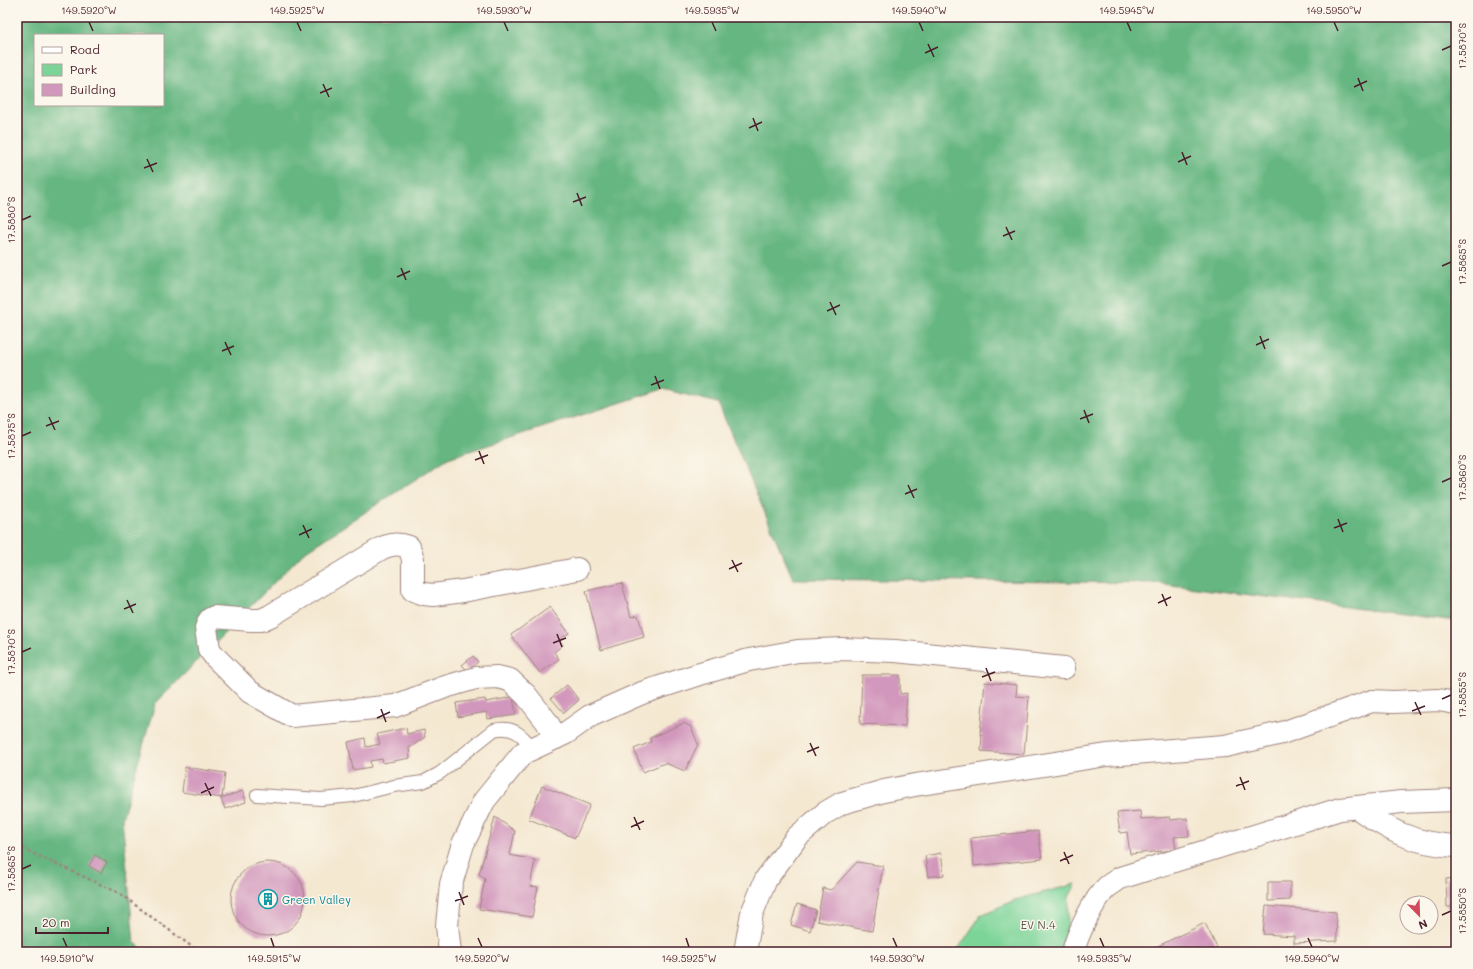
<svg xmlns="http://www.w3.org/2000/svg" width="1473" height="969" font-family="Mali,sans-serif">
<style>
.green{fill:#7cd498;stroke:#637a62}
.forest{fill:#65b680;stroke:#586a56;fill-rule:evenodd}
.building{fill:#d297bc}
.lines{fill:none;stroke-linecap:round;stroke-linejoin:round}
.lane-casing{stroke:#9f847e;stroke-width:14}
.street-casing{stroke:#9f847e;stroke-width:24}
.path{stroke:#9f847e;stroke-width:2.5;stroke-dasharray:3 3;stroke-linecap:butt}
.lane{stroke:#fff;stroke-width:12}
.street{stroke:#fff;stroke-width:22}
.ticks{fill:none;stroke:#4a1f2b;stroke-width:1.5}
.labels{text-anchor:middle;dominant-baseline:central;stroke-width:3;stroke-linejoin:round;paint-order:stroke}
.culture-label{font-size:11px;fill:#0d838f;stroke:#fbf7ec;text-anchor:start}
.park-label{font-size:11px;fill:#59554c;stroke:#fbf7ec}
.neatline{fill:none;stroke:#4a1f2b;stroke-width:1.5}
.ticks-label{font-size:10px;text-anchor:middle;fill:#4a1f2b}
</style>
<rect width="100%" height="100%" fill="#fbf7ec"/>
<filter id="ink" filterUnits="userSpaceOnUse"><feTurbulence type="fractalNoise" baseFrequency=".025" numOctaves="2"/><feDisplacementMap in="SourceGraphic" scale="8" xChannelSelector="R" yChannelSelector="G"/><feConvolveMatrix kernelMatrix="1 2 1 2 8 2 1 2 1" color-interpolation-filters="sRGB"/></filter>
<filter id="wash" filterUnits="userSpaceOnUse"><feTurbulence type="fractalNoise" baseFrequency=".012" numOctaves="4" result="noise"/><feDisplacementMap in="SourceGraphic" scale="16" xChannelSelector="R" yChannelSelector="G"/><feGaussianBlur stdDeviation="0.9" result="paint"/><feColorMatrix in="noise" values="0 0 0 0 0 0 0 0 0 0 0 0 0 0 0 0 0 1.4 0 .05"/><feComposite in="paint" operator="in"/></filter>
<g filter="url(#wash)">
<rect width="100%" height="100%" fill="#f4e8d1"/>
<!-- green -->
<path class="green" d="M1076,884L1069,897L1066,952H959L958,949L981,915L1015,900Z"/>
<!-- forest -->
<path class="forest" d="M17,17H1456V621L1156,583L793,579L718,403L663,389L448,458L303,553L155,704L122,818L134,942L146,952H17ZM35,35H163V105H35Z"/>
<g id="blocks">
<!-- building -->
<g class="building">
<path d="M622,583L631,617L638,615L644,637L601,650L586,591Z"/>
<path d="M550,607L569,633L559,640L563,645L554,652L559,659L540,673L511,635Z"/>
<path d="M473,656L478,662L468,671L462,665Z"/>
<path d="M862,675H900V694L907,693L905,726L860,724Z"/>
<path d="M985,682L1017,685L1016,696L1029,697L1024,754L981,751L982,734L980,735Z"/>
<path d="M567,685L579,700L564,713L551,698Z"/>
<path d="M513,697L516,715L488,719L486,712L458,717L456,703L485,699L486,702Z"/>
<path d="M684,723L691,727L698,744L685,771L665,763L643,772L634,749L651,742L650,738Z"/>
<path d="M406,728L407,734L424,730L425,737L409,748L410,758L383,763L382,759L370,761L371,767L353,770L348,742L365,738L366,747L380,744L377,734Z"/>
<path d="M185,767L225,773L222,798L182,792Z"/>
<path d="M542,786L590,805L575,838L529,819Z"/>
<path d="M243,791L246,802L225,809L221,798Z"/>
<path d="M1140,811L1141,819L1170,817L1171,820L1187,818L1189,836L1174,837L1176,850L1130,854L1127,832L1120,833L1117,813Z"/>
<path d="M495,817L515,831L510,855L535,860L530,886L538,887L532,917L479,909L485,879L479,874Z"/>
<path d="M1038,831L1042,859L974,866L971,838Z"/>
<path d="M941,853L944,875L928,877L925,856Z"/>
<path d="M95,855L107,862L101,873L89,866Z"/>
<circle cx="268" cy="899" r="37"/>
<path d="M857,862L883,866L872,931L817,921L823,888L831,890Z"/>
<path d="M1456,878V907H1447L1446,879Z"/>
<path d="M1268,882H1290V900L1268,901Z"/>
<path d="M797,904L816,910L810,931L791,925Z"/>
<path d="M1266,906L1336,912L1337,941L1294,943V936L1263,934Z"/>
<path d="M1205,923L1219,952H1154L1152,949Z"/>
</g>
</g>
</g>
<g filter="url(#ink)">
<use href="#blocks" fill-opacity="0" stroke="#9f847e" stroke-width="1"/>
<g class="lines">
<!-- lane casing -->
<g class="lane-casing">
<path id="lane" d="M257,795L321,799L353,796L394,786L423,782L440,773L494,730C513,725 522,735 533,748"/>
</g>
<!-- street casing -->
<g class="street-casing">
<g id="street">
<path d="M556,738L547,722L526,695L510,680L497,677L476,678L445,687L395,706L292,716L250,692L215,657L209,649L206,628L210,619L214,617L251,620H261L270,616L382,548C392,544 399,543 409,547L413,559V590L424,594L433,595L463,591L577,569"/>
<path d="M1356,807C1390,831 1413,844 1456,846"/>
<path d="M450,952L447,926L451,884L463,844L484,801L523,753L566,733L590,716L642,693L700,674L749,660L798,651L842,649L895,651L1064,668"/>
<path d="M745,952L752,913L766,879L797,837L825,813L842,803L884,791L915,785L1107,755L1225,746L1282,733L1372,701L1393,702L1438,700L1456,703"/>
<path d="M1073,952C1077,935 1094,899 1107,887C1111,884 1116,881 1120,878L1340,809L1401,802L1456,800"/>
</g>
</g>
<!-- path -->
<path class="path" d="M17,846L119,893L199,952"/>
<!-- lane -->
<use href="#lane" class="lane"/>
<!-- street -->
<use href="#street" class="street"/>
</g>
</g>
<!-- ticks -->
<path class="ticks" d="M89,22L93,31M297,22L301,31M504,22L508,31M712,22L716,31M919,22L923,31M1127,22L1131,31M1334,22L1338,31M928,44L934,57M1442,50L1451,46M925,53L938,47M1358,78L1363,91M323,84L329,97M1354,87L1367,81M320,93L332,88M753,118L758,131M749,128L762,122M1182,152L1187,165M147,159L153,172M1178,162L1191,156M144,168L157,163M577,193L582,206M573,202L586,197M22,220L31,216M1006,227L1012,240M1003,236L1015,231M1442,266L1451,262M401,268L406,280M397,277L410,271M830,302L836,315M827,311L840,305M1260,336L1265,349M225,342L231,355M1256,345L1269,339M222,351L234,346M655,376L660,389M651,385L664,380M1084,410L1089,423M49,417L55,430M1080,419L1093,414M46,426L59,421M22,436L31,432M479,451L484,464M475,460L488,455M1442,482L1451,478M908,485L914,498M905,494L917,489M1338,519L1343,532M303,525L309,538M1334,528L1347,523M299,535L312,529M732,560L738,572M729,569L742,563M1162,594L1167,606M127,600L133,613M1158,603L1171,597M124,609L136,604M557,634L562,647M553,643L566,638M22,652L31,648M986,668L991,681M982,677L995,672M1442,699L1451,695M1415,702L1421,715M381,709L386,722M1412,711L1425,706M377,718L390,712M810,743L816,756M807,752L819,747M1240,777L1245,790M205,783L211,796M1236,786L1249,781M201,793L214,787M634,817L640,830M631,827L644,821M1064,852L1069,864M1060,861L1073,855M22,869L31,865M459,892L464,905M455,901L468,896M1442,915L1451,911M63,938L67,947M271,938L274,947M478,938L482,947M686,938L689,947M893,938L897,947M1100,938L1104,947M1308,938L1312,947"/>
<!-- icons -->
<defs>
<g id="building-ring" transform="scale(1)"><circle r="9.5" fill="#fbf7ec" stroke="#0f9aa8" stroke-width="1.5"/><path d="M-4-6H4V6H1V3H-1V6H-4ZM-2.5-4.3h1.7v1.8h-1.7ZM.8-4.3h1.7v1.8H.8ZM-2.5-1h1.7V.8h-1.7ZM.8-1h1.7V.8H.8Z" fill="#0f9aa8"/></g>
</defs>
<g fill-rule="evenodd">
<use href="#building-ring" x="268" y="899"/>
</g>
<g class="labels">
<!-- culture labels -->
<g class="culture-label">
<text x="282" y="899">Green Valley</text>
</g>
<!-- park labels -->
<g class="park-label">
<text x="1038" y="924">EV N.4</text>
</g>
</g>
<!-- margin -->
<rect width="1473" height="969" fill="none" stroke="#fbf7ec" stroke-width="44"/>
<!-- legend -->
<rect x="34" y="34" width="130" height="72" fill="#fbf7ec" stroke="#b4a19f"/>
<rect x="42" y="47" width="20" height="6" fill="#ffffff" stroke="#b4a19f"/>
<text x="70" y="54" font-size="12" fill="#4a1f2b">Road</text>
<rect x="42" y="64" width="20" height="12" fill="#7cd498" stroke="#b4a19f"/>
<text x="70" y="74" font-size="12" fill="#4a1f2b">Park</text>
<rect x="42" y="84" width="20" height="12" fill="#d297bc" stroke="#b4a19f"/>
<text x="70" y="94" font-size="12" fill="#4a1f2b">Building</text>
<!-- north arrow -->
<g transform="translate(1419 915) rotate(157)"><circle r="19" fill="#fbf7ec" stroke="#b4a19f"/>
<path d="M0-3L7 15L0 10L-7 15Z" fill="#d1495b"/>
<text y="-6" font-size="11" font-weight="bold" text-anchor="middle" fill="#4a1f2b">N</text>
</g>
<!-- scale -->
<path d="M36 927v6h72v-6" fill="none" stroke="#4a1f2b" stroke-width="2"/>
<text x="42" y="927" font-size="12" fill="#4a1f2b" stroke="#fbf7ec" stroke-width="3" paint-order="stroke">20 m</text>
<rect x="22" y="22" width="1429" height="925" class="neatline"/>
<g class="ticks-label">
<text x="89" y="14">149.5920°W</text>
<text x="297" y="14">149.5925°W</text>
<text x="504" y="14">149.5930°W</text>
<text x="712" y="14">149.5935°W</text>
<text x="919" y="14">149.5940°W</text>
<text x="1127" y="14">149.5945°W</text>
<text x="1334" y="14">149.5950°W</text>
<text transform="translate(1462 46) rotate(-90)" y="4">17.5870°S</text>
<text transform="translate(11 220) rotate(-90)" y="4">17.5880°S</text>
<text transform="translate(1462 262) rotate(-90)" y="4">17.5865°S</text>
<text transform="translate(11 436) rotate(-90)" y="4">17.5875°S</text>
<text transform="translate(1462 478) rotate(-90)" y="4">17.5860°S</text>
<text transform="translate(11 652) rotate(-90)" y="4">17.5870°S</text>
<text transform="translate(1462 695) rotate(-90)" y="4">17.5855°S</text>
<text transform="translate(11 869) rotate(-90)" y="4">17.5865°S</text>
<text transform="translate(1462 911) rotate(-90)" y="4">17.5850°S</text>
<text x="67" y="962">149.5910°W</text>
<text x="274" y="962">149.5915°W</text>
<text x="482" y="962">149.5920°W</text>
<text x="689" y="962">149.5925°W</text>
<text x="897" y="962">149.5930°W</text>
<text x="1104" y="962">149.5935°W</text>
<text x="1312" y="962">149.5940°W</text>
</g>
</svg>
